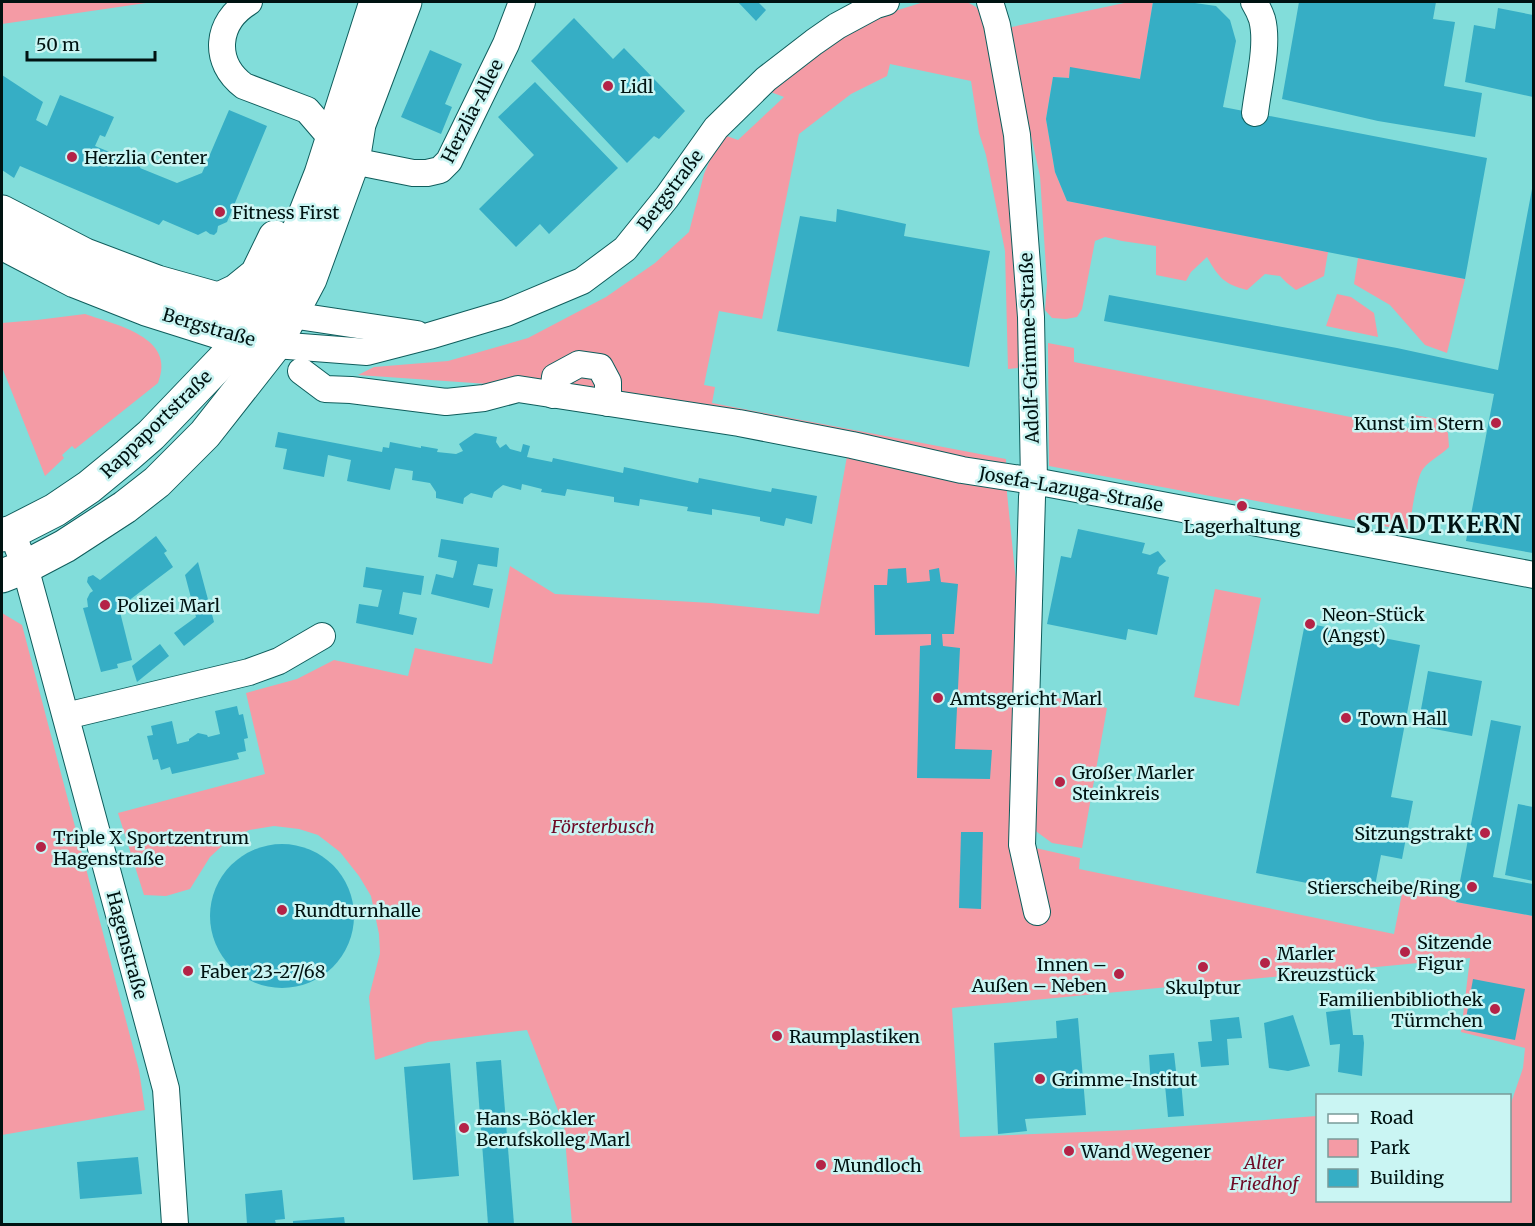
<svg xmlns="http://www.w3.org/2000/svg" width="1535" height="1226" font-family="Merriweather,serif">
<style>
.green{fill:#f49ba5;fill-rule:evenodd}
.building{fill:#36aec5}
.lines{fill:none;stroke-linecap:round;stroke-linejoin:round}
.minor-casing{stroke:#0f5d5c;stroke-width:28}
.major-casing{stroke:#0f5d5c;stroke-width:35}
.minor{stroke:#fff;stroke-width:26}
.major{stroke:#fff;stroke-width:33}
.poi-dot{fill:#b42347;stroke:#caf5f3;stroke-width:2}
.labels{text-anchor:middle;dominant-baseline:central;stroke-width:5;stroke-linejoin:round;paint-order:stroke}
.poi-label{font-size:18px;fill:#001312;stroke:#caf5f3;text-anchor:start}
.street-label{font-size:18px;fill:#001312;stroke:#caf5f3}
.park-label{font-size:18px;font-style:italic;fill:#6f0b27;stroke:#caf5f3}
.district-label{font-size:24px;font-weight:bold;letter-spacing:1.5px;fill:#001312;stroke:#caf5f3}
</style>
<rect width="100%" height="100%" fill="#82ddda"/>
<!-- green -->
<g class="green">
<path d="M2,2H153L2,24Z"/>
<path d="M924,2H967L976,7L984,18L1007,132L1005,155L1020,256L1026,367L1008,369L1005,251L986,155L979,133L971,81L890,64L887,76L851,94L799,134L762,319L719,311L704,385L715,387L712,403L1006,459L1007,493L1026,681L1022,845L1080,858L1079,869L1394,934L1404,883L1456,902L1533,916V1224H572L564,1126L527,1030L428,1042L375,1060L369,997L380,953L379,934L371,896L359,876L340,852L318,835L299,829L274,826L249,830L223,845L210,857L190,889L166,896L144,895L118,813L265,774L246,693L297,679L334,660L408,676L415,648L492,664L510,566L555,594L711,603L819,614L849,445L518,386L358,375L374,367L448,361L528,338L606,297L655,263L689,232L704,174L721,134L738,140L784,97L768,91L830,42L885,14ZM1470,958L1461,1032L1525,1048L1523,1068L1510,1106V1200H1318L1317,1116L1131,1130L960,1137L952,1008Z"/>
<path d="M1129,2H1153L1140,79L1070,68L1069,78L1053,77L1046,119L1055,172L1067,201L1328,252L1324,276L1296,290L1287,283L1280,276L1265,274L1247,290C1224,284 1219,278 1207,257L1191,272L1186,281L1156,275V246L1122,241L1105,237L1095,241L1082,309L1077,317L1066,319L1052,318L1045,310L1047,283L1040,176L1007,28Z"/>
<path d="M1358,258L1465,279L1447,353L1425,345L1390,305L1354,284Z"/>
<path d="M1337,294L1351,297L1374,313L1378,337L1326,326Z"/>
<path d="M85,314C116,325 177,337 158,383L75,449L72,446L62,455L64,458L45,476L2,367V323L37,320Z"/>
<path d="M1048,343L1074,348V362L1411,429L1414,415L1437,419L1448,433L1449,447C1440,456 1430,460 1423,469C1416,478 1411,518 1409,531L1241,498L1237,501L1049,466Z"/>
<path d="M1215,589L1261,598L1239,706L1194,697Z"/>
<path d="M2,613L22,625L139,1070L145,1110L2,1135Z"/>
<path d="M1038,694L1107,708L1082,848L1052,843L1033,829Z"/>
</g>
<!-- building -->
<g class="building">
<path d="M738,2H758L766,10L756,21Z"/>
<path d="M1153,2H1188L1216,6L1230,20L1236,41L1223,107L1487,158L1465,279L1067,201L1055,172L1046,119L1053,77L1069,78L1070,67L1140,79Z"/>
<path d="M1299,2H1436L1433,19L1455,22L1444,86L1482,93L1475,137L1378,121L1282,99Z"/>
<path d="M1498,8L1533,15V97L1465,82L1474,25L1495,29Z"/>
<path d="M574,18L613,59L624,48L685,111L659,139L654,136L627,163L531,61Z"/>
<path d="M430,50L462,64L445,104L452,107L441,134L401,117Z"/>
<path d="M2,75L43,102L36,120L47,126L60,95L114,117L105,137L100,135L95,146L141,165L140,168L177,183L202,173L229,110L267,126L227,222L218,226L217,232L214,235L210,234L206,231L198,235L163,220L159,225L20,166L14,178L2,170Z"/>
<path d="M535,82L618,168L549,234L540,224L516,247L479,209L534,155L498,117Z"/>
<path d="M1532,189H1533V553L1466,541L1494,394L1104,321L1109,295L1397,348L1498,370Z"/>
<path d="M837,209L906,224L904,236L990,251L969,367L777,331L800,216L836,222Z"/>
<path d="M278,432L382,452L383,447L389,448L390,442L421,448V446L438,449L437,452L456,454L463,451L459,444L475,433L497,437L496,442L500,448L506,444L510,449L521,452L523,444L530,446L527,457L552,462L553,458L623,473L624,467L698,483L699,478L771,492L772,488L817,496L812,524L786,518L784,526L760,521V517L712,509V515L687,511L688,507L640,499L639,506L614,502V497L567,489L565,496L541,492L542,489L522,484L521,490L503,485L494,492L492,498L471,493L464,498L463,504L436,498V492L430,483L412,480L413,471L395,468L390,490L347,481L351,460L328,455L324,477L283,469L287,449L275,447Z"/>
<path d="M1078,529L1145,543L1142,553L1150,555L1158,551L1166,561L1159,567L1157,574L1169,577L1157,635L1128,629L1126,640L1047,624L1061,556L1071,558Z"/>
<path d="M156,536L167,551L164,553L173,567L119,608L132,660L117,664L118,668L101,672L83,608L88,607L87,599L90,593L93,591L87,582L88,577L93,575L100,580Z"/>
<path d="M441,539L499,548L497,567L478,564L473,585L493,589L489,608L431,594L436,574L453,578L455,571L457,561L438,557Z"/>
<path d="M198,562L214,622L184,646L174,633L196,617L185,575Z"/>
<path d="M366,567L424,576L421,595L403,592L399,614L417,618L413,635L356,623L359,604L378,607L382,590L363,587Z"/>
<path d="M906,568L907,583L930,581L929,570L939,568L941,582L958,584L954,634H942L943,646L960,648L955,749L992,750L990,779L917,778L920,646L931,645V634L875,635L874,585H887L888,569Z"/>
<path d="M1305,623L1420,645L1391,797L1413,801L1402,859L1381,855L1373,896L1256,873Z"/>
<path d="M160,644L169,656L137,682L132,666Z"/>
<path d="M1428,671L1482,681L1472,736L1418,726Z"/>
<path d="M237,706L239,715L243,714L248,738L244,739L246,751L237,753L239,759L172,774L170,767L161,770L158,759L153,760L147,736L153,735L151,726L172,721L177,744L189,741V739L198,733L207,735L208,737L220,734L215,711Z"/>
<path d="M1491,720L1521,726L1493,877L1533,884V916L1456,902Z"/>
<path d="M1518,804L1533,807V881L1505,875Z"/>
<path d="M961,832H983L981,909L959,908Z"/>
<circle cx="282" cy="916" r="72"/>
<path d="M1473,979L1525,989L1515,1040L1464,1030Z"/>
<path d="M1350,1009L1353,1035H1363L1364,1043L1362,1076L1338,1072L1340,1044L1330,1045L1326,1012Z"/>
<path d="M1293,1015L1310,1066L1288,1071L1269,1068L1264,1023Z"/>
<path d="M1239,1017L1242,1038L1227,1039L1229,1065L1201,1067L1198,1042L1212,1041L1210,1020Z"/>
<path d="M1078,1018L1086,1115L1025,1119L1027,1131L998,1134L994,1043L1057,1038L1056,1021Z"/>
<path d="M1174,1053L1177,1080H1181L1184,1116L1168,1117L1165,1085L1151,1086L1149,1055Z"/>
<path d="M501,1060L514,1224H488L476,1062Z"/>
<path d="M450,1063L459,1176L413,1180L404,1067Z"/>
<path d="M138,1157L142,1194L80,1199L77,1162Z"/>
<path d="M282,1190L285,1219L275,1220L276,1224H247L245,1194Z"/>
<path d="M344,1217L345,1224H293V1221Z"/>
</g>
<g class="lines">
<!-- minor casing -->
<g class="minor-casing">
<g id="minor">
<path d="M249,2C216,22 212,62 244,86L307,110L332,139"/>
<path d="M990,2L997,25L1017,135L1031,317L1034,481L1032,497L1022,845L1037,912"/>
<path d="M1254,2C1257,7 1260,13 1262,19C1269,45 1258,86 1255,113"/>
<path d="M353,161L413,173H427L440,170L449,161L506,44L522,2"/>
<path d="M291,315L417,334"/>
<path d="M275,345L367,352L429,336L506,313L582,281L625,249L667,197L716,128L766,79L814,42L837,26L876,5L886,2"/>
<path d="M301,371L325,389L351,390L446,402L484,398L518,389L739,423L852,445L962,470L1034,481L1534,575"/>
<path d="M553,395L555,377L579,364L600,367L608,382V403"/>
<path d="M12,532L25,567L39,618L166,1089L175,1224"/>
<path d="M66,716L249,672L279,661L322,636"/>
</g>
</g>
<!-- major casing -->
<g class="major-casing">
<g id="major">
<path d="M2,212L85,255L157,282L239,305"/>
<path d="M2,243L75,281L146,309L241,339L259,342"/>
<path d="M219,299L236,291L257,274L275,237"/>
<path d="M2,535L12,532L55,510L89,487L128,455L151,435L222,361L241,339L261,311L283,270L321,174L376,2"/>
<path d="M2,576L25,567L65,546L125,507L157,482L205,434L275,345L310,279L353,161L359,124L405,2"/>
</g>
</g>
<!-- minor -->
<use href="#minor" class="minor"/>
<!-- major -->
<use href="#major" class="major"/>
</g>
<!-- markers -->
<g class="poi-dot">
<circle cx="608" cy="86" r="6"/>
<circle cx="72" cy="157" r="6"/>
<circle cx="220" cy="212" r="6"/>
<circle cx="1496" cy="423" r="6"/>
<circle cx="1242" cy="506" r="6"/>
<circle cx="105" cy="605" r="6"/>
<circle cx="1310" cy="624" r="6"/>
<circle cx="938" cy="698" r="6"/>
<circle cx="1346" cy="718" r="6"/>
<circle cx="1060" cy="782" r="6"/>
<circle cx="1485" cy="833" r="6"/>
<circle cx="41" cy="847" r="6"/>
<circle cx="1472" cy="887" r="6"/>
<circle cx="282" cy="910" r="6"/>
<circle cx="1405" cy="952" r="6"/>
<circle cx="1265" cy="963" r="6"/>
<circle cx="1203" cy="967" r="6"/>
<circle cx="188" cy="971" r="6"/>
<circle cx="1119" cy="974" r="6"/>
<circle cx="1495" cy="1009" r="6"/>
<circle cx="777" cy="1036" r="6"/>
<circle cx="1040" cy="1079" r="6"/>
<circle cx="464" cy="1128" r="6"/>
<circle cx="1069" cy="1151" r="6"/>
<circle cx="821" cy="1165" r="6"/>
</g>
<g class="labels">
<!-- poi labels -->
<g class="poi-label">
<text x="620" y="86">Lidl</text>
<text x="84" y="157">Herzlia Center</text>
<text x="232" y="212">Fitness First</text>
<text x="1484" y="423" text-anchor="end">Kunst im Stern</text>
<text x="1242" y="526" text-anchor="middle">Lagerhaltung</text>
<text x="117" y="605">Polizei Marl</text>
<text x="1322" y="614">Neon-Stück<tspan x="1322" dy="21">(Angst)</tspan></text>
<text x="950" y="698">Amtsgericht Marl</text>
<text x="1358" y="718">Town Hall</text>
<text x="1072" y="772">Großer Marler<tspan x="1072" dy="21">Steinkreis</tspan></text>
<text x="1473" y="833" text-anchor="end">Sitzungstrakt</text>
<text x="53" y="837">Triple X Sportzentrum<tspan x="53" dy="21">Hagenstraße</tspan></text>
<text x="1460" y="887" text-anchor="end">Stierscheibe/Ring</text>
<text x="294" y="910">Rundturnhalle</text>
<text x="1417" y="942">Sitzende<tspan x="1417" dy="21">Figur</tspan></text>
<text x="1277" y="953">Marler<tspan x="1277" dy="21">Kreuzstück</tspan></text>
<text x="1107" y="964" text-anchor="end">Innen –<tspan x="1107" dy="21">Außen – Neben</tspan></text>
<text x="200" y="971">Faber 23-27/68</text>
<text x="1203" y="987" text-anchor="middle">Skulptur</text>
<text x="1483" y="999" text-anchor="end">Familienbibliothek<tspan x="1483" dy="21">Türmchen</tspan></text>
<text x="789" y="1036">Raumplastiken</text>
<text x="1052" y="1079">Grimme-Institut</text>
<text x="476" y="1118">Hans-Böckler<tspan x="476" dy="21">Berufskolleg Marl</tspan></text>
<text x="1081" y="1151">Wand Wegener</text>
<text x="833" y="1165">Mundloch</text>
</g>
<!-- street labels -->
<g class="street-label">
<text transform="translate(472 111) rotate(-63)">Herzlia-Allee</text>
<text transform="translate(670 190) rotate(-53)">Bergstraße</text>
<text transform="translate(209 327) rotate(16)">Bergstraße</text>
<text transform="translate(1029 348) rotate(-92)">Adolf-Grimme-Straße</text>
<text transform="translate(156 424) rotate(-44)">Rappaportstraße</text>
<text transform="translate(1071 489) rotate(10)">Josefa-Lazuga-Straße</text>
<text transform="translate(127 945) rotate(75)">Hagenstraße</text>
</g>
<!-- park labels -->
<g class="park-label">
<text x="603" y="826">Försterbusch</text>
<text x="1264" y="1162">Alter<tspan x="1264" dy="21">Friedhof</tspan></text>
</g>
<!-- district labels -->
<g class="district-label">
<text x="1439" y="524">STADTKERN</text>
</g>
</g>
<!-- border -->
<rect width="1535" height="1226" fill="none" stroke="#001312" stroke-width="6"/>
<!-- legend -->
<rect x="1316" y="1094" width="195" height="108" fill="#caf5f3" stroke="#799b99" stroke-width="1.5"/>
<rect x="1328" y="1114" width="30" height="9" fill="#ffffff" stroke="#799b99" stroke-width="1.5"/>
<text x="1370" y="1124" font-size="18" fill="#001312">Road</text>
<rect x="1328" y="1139" width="30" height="18" fill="#f49ba5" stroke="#799b99" stroke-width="1.5"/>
<text x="1370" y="1154" font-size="18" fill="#001312">Park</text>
<rect x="1328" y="1169" width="30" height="18" fill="#36aec5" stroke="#799b99" stroke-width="1.5"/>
<text x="1370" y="1184" font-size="18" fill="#001312">Building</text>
<!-- scale -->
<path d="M27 51v9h128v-9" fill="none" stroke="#001312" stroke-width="3"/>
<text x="36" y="51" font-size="18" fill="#001312" stroke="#caf5f3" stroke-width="4.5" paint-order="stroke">50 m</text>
</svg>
